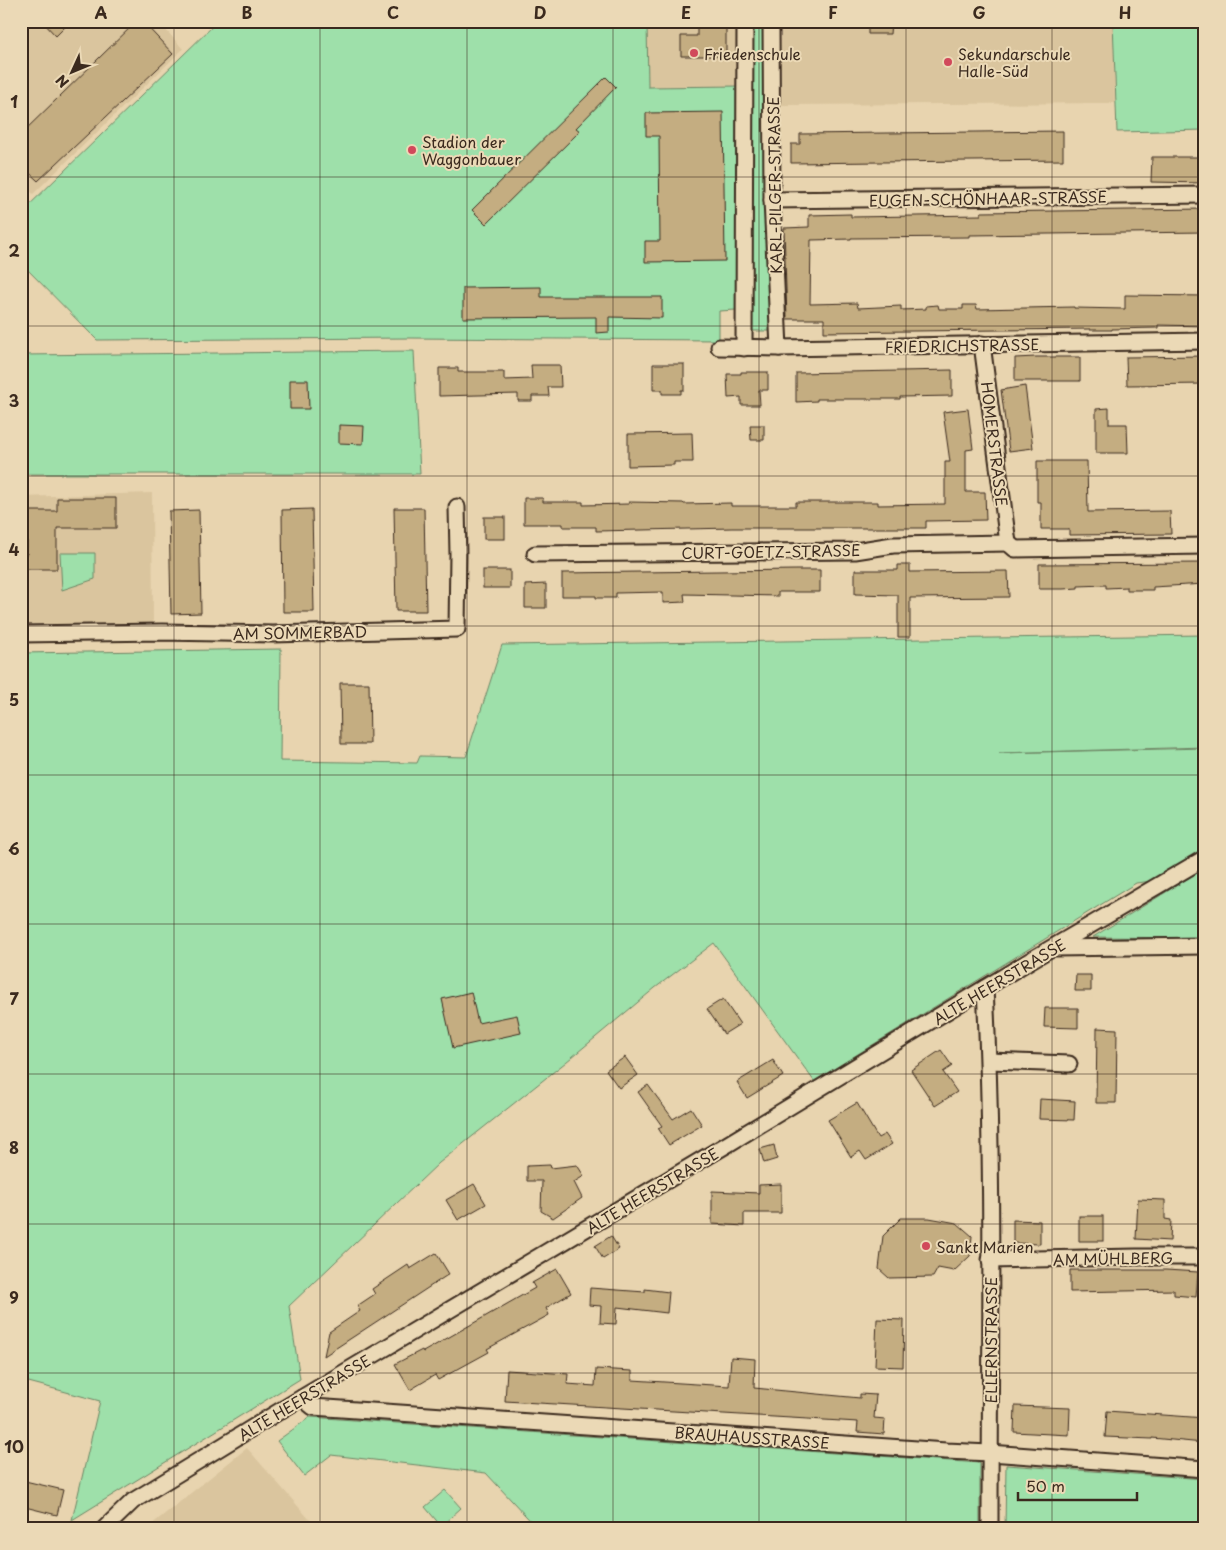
<svg xmlns="http://www.w3.org/2000/svg" width="1226" height="1550" font-family="'Playpen Sans',sans-serif">
<style>
.built{fill:#dac59e}
.green{fill:#9ee0aa;stroke:#6c8564}
.building{fill:#c4ad81;stroke:#3b2a1e}
.lines{fill:none;stroke-linecap:round;stroke-linejoin:round}
.street-casing{stroke:#3b2a1e;stroke-width:19}
.street{stroke:#ebd9b6;stroke-width:15}
.grid{fill:none;stroke:#3b2a1e;stroke-width:1;stroke-opacity:0.55}
.poi-dot{fill:#d1495b;stroke:#ebd9b6;stroke-width:2}
.labels{text-anchor:middle;dominant-baseline:central;stroke-width:4;stroke-linejoin:round;paint-order:stroke}
.poi-label{font-size:15px;fill:#3b2a1e;stroke:#ebd9b6;text-anchor:start}
.street-label{font-size:15px;fill:#3b2a1e;stroke:#ebd9b6}
.neatline{fill:none;stroke:#3b2a1e;stroke-width:2}
.grid-label{font-size:16px;text-anchor:middle;font-weight:bold;fill:#3b2a1e}
</style>
<rect width="100%" height="100%" fill="#e8d4af"/>
<filter id="ink" filterUnits="userSpaceOnUse"><feTurbulence type="fractalNoise" baseFrequency=".02" numOctaves="2"/><feDisplacementMap in="SourceGraphic" scale="10" xChannelSelector="R" yChannelSelector="G"/><feConvolveMatrix kernelMatrix="1 2 1 2 8 2 1 2 1" color-interpolation-filters="sRGB"/></filter>
<g filter="url(#ink)">
<!-- built -->
<g class="built">
<path d="M21,21H158L183,49L33,194L21,182Z"/>
<path d="M647,21H740V86L648,87Z"/>
<path d="M781,21H1113L1115,103L781,105Z"/>
<path d="M152,493L153,624L21,627V497Z"/>
<path d="M247,1448L318,1529H146Z"/>
</g>
<!-- green -->
<g class="green">
<path d="M218,21H647L648,87L740,86L736,310L719,311V340L410,338L97,340L21,263V213Z"/>
<path d="M748,21H767L774,331H745Z"/>
<path d="M1113,21H1205V130L1117,132Z"/>
<path d="M414,351L420,474H21V355Z"/>
<path d="M60,553H95V579L62,590Z"/>
<path d="M1205,635V747L999,753L1205,748V849L1152,881L1136,883L814,1081L714,943L655,988L566,1062L439,1163L289,1306L300,1379L72,1520L100,1401L21,1380V653L281,649L280,761L417,763L420,756L466,757L502,645Z"/>
<path d="M1205,868V938L1093,937Z"/>
<path d="M310,1417L980,1463V1529H538L486,1473L331,1455L304,1476L277,1441Z"/>
<path d="M1006,1465L1205,1479V1529H1005Z"/>
<path d="M445,1490L461,1508L441,1526L425,1507Z"/>
</g>
<!-- building -->
<g class="building">
<path d="M42,21H71L56,36Z"/>
<path d="M137,21H142L173,54L38,181L21,165V134Z"/>
<path d="M697,21H726V56H681V36H697Z"/>
<path d="M868,21H891L890,34H868Z"/>
<path d="M606,77L616,87L576,128L580,131L486,224L472,210Z"/>
<path d="M723,112L725,261L645,262V241H660L659,136H646V113Z"/>
<path d="M1063,131V160L791,163V144H800V134Z"/>
<path d="M1152,157H1205V183L1151,182Z"/>
<path d="M1205,209V232L969,235V237L851,238V239L811,240L810,304L857,303L858,308L901,306V310L926,309V306L938,305L939,309H963V305H976L977,309L1074,307V308L1125,309V295L1205,296V326L1158,325V328L1112,329V330H1090V329L824,332V319H787L784,228L809,227V215L851,214V217L981,215V212Z"/>
<path d="M541,287V297H662V318L609,317V332L596,333V317L463,318V288Z"/>
<path d="M1205,356V384L1127,385L1126,357Z"/>
<path d="M1036,357H1080V381H1015V358Z"/>
<path d="M653,364H684V390H681V394H662V390H653Z"/>
<path d="M531,365H560L561,387H548L549,396H532V401H518V394L439,396V368H458V372H504V380L532,379Z"/>
<path d="M952,370V396L900,397V399H817V401L796,402V373Z"/>
<path d="M741,372H768V390H759L760,405H741V397L728,398L727,374H741Z"/>
<path d="M290,380H308L309,409H290Z"/>
<path d="M1025,386L1033,448L1009,451L1001,390Z"/>
<path d="M1109,408V424H1127L1128,453H1096V409Z"/>
<path d="M968,409L973,449L966,450V492H985L986,520L926,521V528H732L596,531V527H563V524H524V498H543V502H583V505L629,504V502L683,503L684,504L731,503V506H796V502H878V505L945,504V462H950L943,412Z"/>
<path d="M339,425L364,426L363,444L339,443Z"/>
<path d="M750,425H764V440H751Z"/>
<path d="M692,433L693,462H674V465L628,466V434Z"/>
<path d="M1037,461H1087L1088,512L1170,511L1171,534L1069,535V529H1041V502H1037Z"/>
<path d="M57,498H116V528H57V569H21V554H27V526H21V511H57Z"/>
<path d="M394,508H424L426,611H396Z"/>
<path d="M312,509L314,612H283L282,510Z"/>
<path d="M199,510L201,613L171,614L169,511Z"/>
<rect x="484" y="517" width="21" height="22"/>
<path d="M1205,563V584L1153,587V590H1127V587L1106,588V585L1078,586V588L1063,589H1039V564Z"/>
<path d="M898,565H910V572L1008,571L1009,597L910,598V637H898V595L855,594V570H898Z"/>
<rect x="483" y="570" width="27" height="18"/>
<path d="M797,570H820V592H778V596L684,594L685,602L663,603V592L616,593V598H596V596H562V573Z"/>
<path d="M546,584V608H525V585Z"/>
<path d="M340,683H369L370,744H341Z"/>
<path d="M1076,975H1091V991H1075Z"/>
<path d="M471,992L478,1023L517,1015L521,1033L453,1048L442,999Z"/>
<path d="M723,999L740,1024L724,1034L707,1009Z"/>
<path d="M1045,1008H1078V1028L1044,1027Z"/>
<path d="M1097,1028L1117,1029L1116,1103H1096Z"/>
<path d="M941,1050L952,1066L943,1072L957,1092L935,1106L911,1070Z"/>
<path d="M625,1057L638,1075L619,1088L606,1070Z"/>
<path d="M773,1060L783,1076L747,1098L737,1082Z"/>
<path d="M648,1085L673,1119L691,1108L702,1125L669,1145L658,1128L662,1126L638,1092Z"/>
<path d="M1040,1099L1075,1101L1074,1120L1039,1119Z"/>
<path d="M857,1103L878,1138L885,1134L892,1144L866,1160L860,1151L851,1157L828,1120Z"/>
<path d="M774,1145L777,1159L764,1163L760,1149Z"/>
<path d="M550,1165L551,1168L577,1165L584,1176L574,1182L582,1198L553,1218L541,1211L542,1181H527V1166Z"/>
<path d="M474,1184L486,1204L458,1220L446,1200Z"/>
<path d="M781,1184V1213H744V1226L712,1224V1191L759,1193V1185Z"/>
<path d="M1138,1199L1165,1200V1219L1171,1220L1170,1241L1136,1239Z"/>
<rect x="1079" y="1216" width="24" height="25"/>
<path d="M901,1218H929L957,1223L972,1236L970,1256L954,1271L938,1268L933,1277L889,1278L879,1269L883,1236Z"/>
<path d="M1013,1220L1040,1221V1244L1013,1243Z"/>
<path d="M611,1236L619,1249L603,1259L595,1246Z"/>
<path d="M436,1253L449,1274L324,1356L329,1332L360,1311L357,1306L375,1294L372,1289L408,1265L410,1269Z"/>
<path d="M557,1269L571,1293L546,1308L549,1315L487,1349L489,1352L438,1380L435,1375L410,1390L395,1364L422,1350L423,1352L535,1288L532,1283Z"/>
<path d="M1070,1270H1166L1198,1272L1196,1297L1174,1295V1290L1070,1292Z"/>
<path d="M590,1288L645,1292V1289L669,1292L667,1313L617,1307L616,1324L600,1323L601,1306L589,1305Z"/>
<path d="M877,1319L904,1320L903,1367L875,1366Z"/>
<path d="M731,1357L755,1359L754,1388L860,1398V1394L876,1395L874,1418L885,1419L884,1434L857,1432L858,1422L505,1401L507,1370L568,1374L567,1384L595,1386L596,1369L632,1371V1380L729,1386Z"/>
<path d="M1015,1406L1070,1408L1069,1435L1014,1432Z"/>
<path d="M1107,1411L1205,1418L1203,1443L1152,1438V1439L1105,1437Z"/>
<path d="M21,1480L63,1490L57,1515L21,1506Z"/>
</g>
<g class="lines">
<!-- street casing -->
<g class="street-casing">
<g id="street">
<path d="M771,21L772,200L779,348"/>
<path d="M772,200L1205,195"/>
<path d="M982,344L1008,543"/>
<path d="M719,347L779,348L1205,341"/>
<path d="M744,348L745,21"/>
<path d="M1008,543L1015,549L1205,546"/>
<path d="M535,554L855,551L893,545L1008,543"/>
<path d="M21,634L162,632L273,634L457,629L458,554L457,507"/>
<path d="M1054,948L1205,946"/>
<path d="M985,988C994,1168 990,1349 990,1529"/>
<path d="M989,1061L1069,1064"/>
<path d="M990,1260L1136,1257H1205"/>
<path d="M302,1398L313,1407L946,1451L990,1453L1205,1469"/>
<path d="M104,1529L133,1501L283,1409L728,1144L1031,960L1205,858"/>
</g>
</g>
<!-- street -->
<use href="#street" class="street"/>
</g>
</g>
<!-- grid -->
<path class="grid" d="M174,21V1529M320,21V1529M467,21V1529M613,21V1529M759,21V1529M906,21V1529M1052,21V1529M21,177H1205M21,326H1205M21,476H1205M21,626H1205M21,775H1205M21,924H1205M21,1074H1205M21,1224H1205M21,1373H1205"/>
<!-- markers -->
<g class="poi-dot">
<circle cx="694" cy="53" r="5"/>
<circle cx="948" cy="62" r="5"/>
<circle cx="412" cy="150" r="5"/>
<circle cx="926" cy="1246" r="5"/>
</g>
<g class="labels">
<!-- poi labels -->
<g class="poi-label">
<text x="704" y="53">Friedenschule</text>
<text x="958" y="53">Sekundarschule<tspan x="958" dy="17">Halle-Süd</tspan></text>
<text x="422" y="141">Stadion der<tspan x="422" dy="17">Waggonbauer</tspan></text>
<text x="936" y="1246">Sankt Marien</text>
</g>
<!-- street labels -->
<g class="street-label">
<text transform="translate(774 185) rotate(-91)">KARL-PILGER-STRASSE</text>
<text transform="translate(988 198) rotate(-1)">EUGEN-SCHÖNHAAR-STRASSE</text>
<text transform="translate(962 345) rotate(-1)">FRIEDRICHSTRASSE</text>
<text transform="translate(995 444) rotate(83)">HOMERSTRASSE</text>
<text transform="translate(771 551) rotate(-1)">CURT-GOETZ-STRASSE</text>
<text transform="translate(300 632) rotate(-1)">AM SOMMERBAD</text>
<text transform="translate(999 981) rotate(-31)">ALTE HEERSTRASSE</text>
<text transform="translate(652 1190) rotate(-31)">ALTE HEERSTRASSE</text>
<text transform="translate(1113 1258) rotate(-1)">AM MÜHLBERG</text>
<text transform="translate(990 1340) rotate(-90)">ELLERNSTRASSE</text>
<text transform="translate(304 1397) rotate(-31)">ALTE HEERSTRASSE</text>
<text transform="translate(752 1437) rotate(4)">BRAUHAUSSTRASSE</text>
</g>
</g>
<!-- margin -->
<rect width="1226" height="1550" fill="none" stroke="#ebd9b6" stroke-width="55"/>
<!-- north arrow -->
<g transform="translate(72 72) rotate(226)" stroke="#ebd9b6" stroke-width="4" paint-order="stroke">
<path d="M0-4L9 19L0 12L-9 19Z" fill="#3b2a1e"/>
<text y="-8" font-size="14" font-weight="bold" text-anchor="middle" fill="#3b2a1e">N</text>
</g>
<!-- scale -->
<path d="M1018 1492v8h119v-8" fill="none" stroke="#3b2a1e" stroke-width="2.5"/>
<text x="1026" y="1492" font-size="15" fill="#3b2a1e" stroke="#ebd9b6" stroke-width="4" paint-order="stroke">50 m</text>
<rect x="28" y="28" width="1170" height="1494" class="neatline"/>
<g class="grid-label">
<text x="101" y="19">A</text>
<text x="247" y="19">B</text>
<text x="393" y="19">C</text>
<text x="540" y="19">D</text>
<text x="686" y="19">E</text>
<text x="833" y="19">F</text>
<text x="979" y="19">G</text>
<text x="1125" y="19">H</text>
<text x="14" y="108">1</text>
<text x="14" y="257">2</text>
<text x="14" y="407">3</text>
<text x="14" y="556">4</text>
<text x="14" y="706">5</text>
<text x="14" y="855">6</text>
<text x="14" y="1005">7</text>
<text x="14" y="1154">8</text>
<text x="14" y="1304">9</text>
<text x="14" y="1453">10</text>
</g>
</svg>
